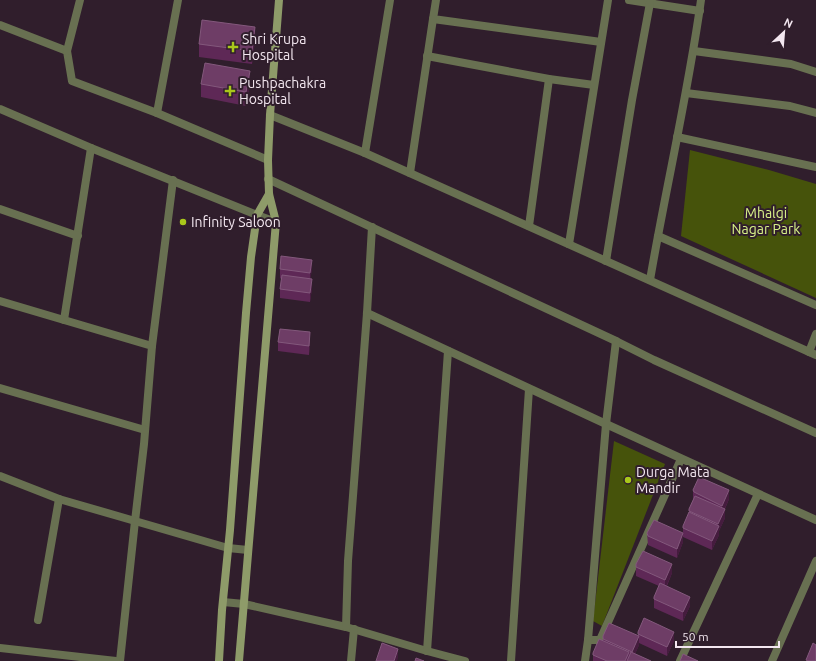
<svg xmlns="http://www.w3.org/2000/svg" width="816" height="661" font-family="Ubuntu,sans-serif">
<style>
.green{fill:#46530b}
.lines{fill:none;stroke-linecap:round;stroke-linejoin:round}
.lane{stroke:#687051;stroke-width:8}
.street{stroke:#687051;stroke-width:8}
.secondary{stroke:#8e9b69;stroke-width:8}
.wall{fill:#5e2856}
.shaded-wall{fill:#451c3e}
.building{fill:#6e3d66;stroke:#83587c}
.poi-dot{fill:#a9c71b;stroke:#301e2c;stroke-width:1.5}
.labels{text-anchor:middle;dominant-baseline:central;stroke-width:4;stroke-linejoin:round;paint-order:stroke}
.poi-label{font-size:14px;fill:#f3e7f0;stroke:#301e2c;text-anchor:start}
.park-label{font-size:14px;fill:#d8f288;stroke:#301e2c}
</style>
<rect width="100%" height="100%" fill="#301e2c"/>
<!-- green -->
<g class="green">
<path d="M690,150L769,170L816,184V298L681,236Z"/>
<path d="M614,441L665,464L602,626L593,621Z"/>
</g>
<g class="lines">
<!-- lane -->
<g class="lane">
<path d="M686,93L790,106L816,113"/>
<path d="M658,236L816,305"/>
<path d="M809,352L816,334"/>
</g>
<!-- street -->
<g class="street">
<path d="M436,0L433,19L601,42"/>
<path d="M629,0L700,11"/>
<path d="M0,25L67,51L72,81L157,113L268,160"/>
<path d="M67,51L80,0"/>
<path d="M694,51L791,64L816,72"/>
<path d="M427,56L549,79L594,85"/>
<path d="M0,109L91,148L257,215L276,222"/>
<path d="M157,113L178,0"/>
<path d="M270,115L365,153L816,355"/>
<path d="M677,137L816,167"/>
<path d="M91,148L64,320L152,346L144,444L135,521L120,661"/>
<path d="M365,153L390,0"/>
<path d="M410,173L433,19"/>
<path d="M268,179L616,341L654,360L816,433"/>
<path d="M0,209L78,236"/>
<path d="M529,226L549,79"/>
<path d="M569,244L608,0"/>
<path d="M606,261L632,100L650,3"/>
<path d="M650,280C666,187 688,94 701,0"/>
<path d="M0,301L64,320"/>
<path d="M367,313L606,424L816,520"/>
<path d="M152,346L173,180"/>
<path d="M0,388L145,430"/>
<path d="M0,476L59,499L135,521L228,548L248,550"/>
<path d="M223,602L244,604L346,627L427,651L465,661"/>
<path d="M38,620L59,499"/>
<path d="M346,627L348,561L367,313L372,227"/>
<path d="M588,640H600L681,459"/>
<path d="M0,648L116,661"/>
<path d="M427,651L448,351"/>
<path d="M351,661L354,629"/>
<path d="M511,661L529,389"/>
<path d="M585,661L588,640L606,424L616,341"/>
<path d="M680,661L758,494"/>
<path d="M772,661L816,561"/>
</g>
<!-- secondary -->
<g class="secondary">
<path d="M219,661L222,610L230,530L246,313L251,257L257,215L269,194"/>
<path d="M239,661L276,222L269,194L268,160L270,115L279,0"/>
</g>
</g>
<!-- wall -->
<g class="wall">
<path d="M255,40L252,64L199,57V44Z"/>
<path d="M201,84L250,85L246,106L201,97Z"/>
<path d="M280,269H312L310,279L312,288L310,302L280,298V289L281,279L280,278Z"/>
<path d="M310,341L309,355L278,351V342Z"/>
<path d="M693,490L729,499L725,509V518L719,531V535L712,550L683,537V536V542L677,558L648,545L647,533H683V526L689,513V509L693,500Z"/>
<path d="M636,564L672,573L667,586L690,606L683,621L654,608V597L659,586L636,576Z"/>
<path d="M638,632L674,641L667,656L639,643V645L635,654L651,661H593V653L603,640V636H638Z"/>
</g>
<!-- shaded-wall -->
<g class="shaded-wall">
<path d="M255,27V40L252,64V51Z"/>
<path d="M250,71V85L246,106V92Z"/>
<path d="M312,260V269L310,282V273Z"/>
<path d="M312,279V288L310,302V293Z"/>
<path d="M310,332V341L309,355V346Z"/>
<path d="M729,490V499L722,515V506Z"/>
<path d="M725,509V518L719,531V535L712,550V541L718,528V524Z"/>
<path d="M683,533V542L677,558V549Z"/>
<path d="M672,564V573L665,589V580Z"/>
<path d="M690,597V606L683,621V612Z"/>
<path d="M674,632V641L667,656V647Z"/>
<path d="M639,636V645L632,661V652Z"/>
<path d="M398,649V658L397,661H394Z"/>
</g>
<!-- building -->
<g class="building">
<path d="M202,20L255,27L252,51L199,44Z"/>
<path d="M205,63L250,71L246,92L201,84Z"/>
<path d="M281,256L312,260L310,273L280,269Z"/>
<path d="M282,275L312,279L310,293L280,289Z"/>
<path d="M280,329L310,332L309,346L278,342Z"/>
<path d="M699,477L729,490L722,506L694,492L693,490Z"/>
<path d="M695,496L725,509L718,524L689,511V509Z"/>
<path d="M689,512L719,526L712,541L683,528V526Z"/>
<path d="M654,520L683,533L677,549L648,536L647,533Z"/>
<path d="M643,551L672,564L665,580L636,567V564Z"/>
<path d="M660,583L690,597L683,612L654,599V597Z"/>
<path d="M644,618L674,632L667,647L638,634V632Z"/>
<path d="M609,623L639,636L632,652L603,639V636Z"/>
<path d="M599,639L629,652L625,661H607L593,655V653Z"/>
<path d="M382,643L398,649L394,661H376Z"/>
<path d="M813,643L816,645V661H808L806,660Z"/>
<path d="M631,652L651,661H627Z"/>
<path d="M683,654L698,661H680Z"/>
<path d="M416,658L424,661H415Z"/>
</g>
<!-- markers -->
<g class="poi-dot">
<path d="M231 41h4v4h4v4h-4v4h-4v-4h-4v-4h4z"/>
<path d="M228 85h4v4h4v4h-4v4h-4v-4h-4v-4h4z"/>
<circle cx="183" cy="222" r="4"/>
<circle cx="628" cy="480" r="4"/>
</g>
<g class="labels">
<!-- poi labels -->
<g class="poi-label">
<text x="242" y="39">Shri Krupa<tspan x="242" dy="16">Hospital</tspan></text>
<text x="239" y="83">Pushpachakra<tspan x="239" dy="16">Hospital</tspan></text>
<text x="191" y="222">Infinity Saloon</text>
<text x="636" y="472">Durga Mata<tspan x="636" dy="16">Mandir</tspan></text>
</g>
<!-- park labels -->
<g class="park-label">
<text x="766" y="213">Mhalgi<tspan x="766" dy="16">Nagar Park</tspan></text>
</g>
</g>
<!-- north arrow -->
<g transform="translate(784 32) rotate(26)" stroke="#301e2c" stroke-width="3" paint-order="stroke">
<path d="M0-3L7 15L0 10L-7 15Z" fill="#f3e7f0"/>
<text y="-6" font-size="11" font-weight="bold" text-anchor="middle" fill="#f3e7f0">N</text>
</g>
<!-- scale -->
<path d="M676 641v6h103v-6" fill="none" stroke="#f3e7f0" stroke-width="2"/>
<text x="682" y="641" font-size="12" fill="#f3e7f0" stroke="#301e2c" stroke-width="3" paint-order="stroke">50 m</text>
</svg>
